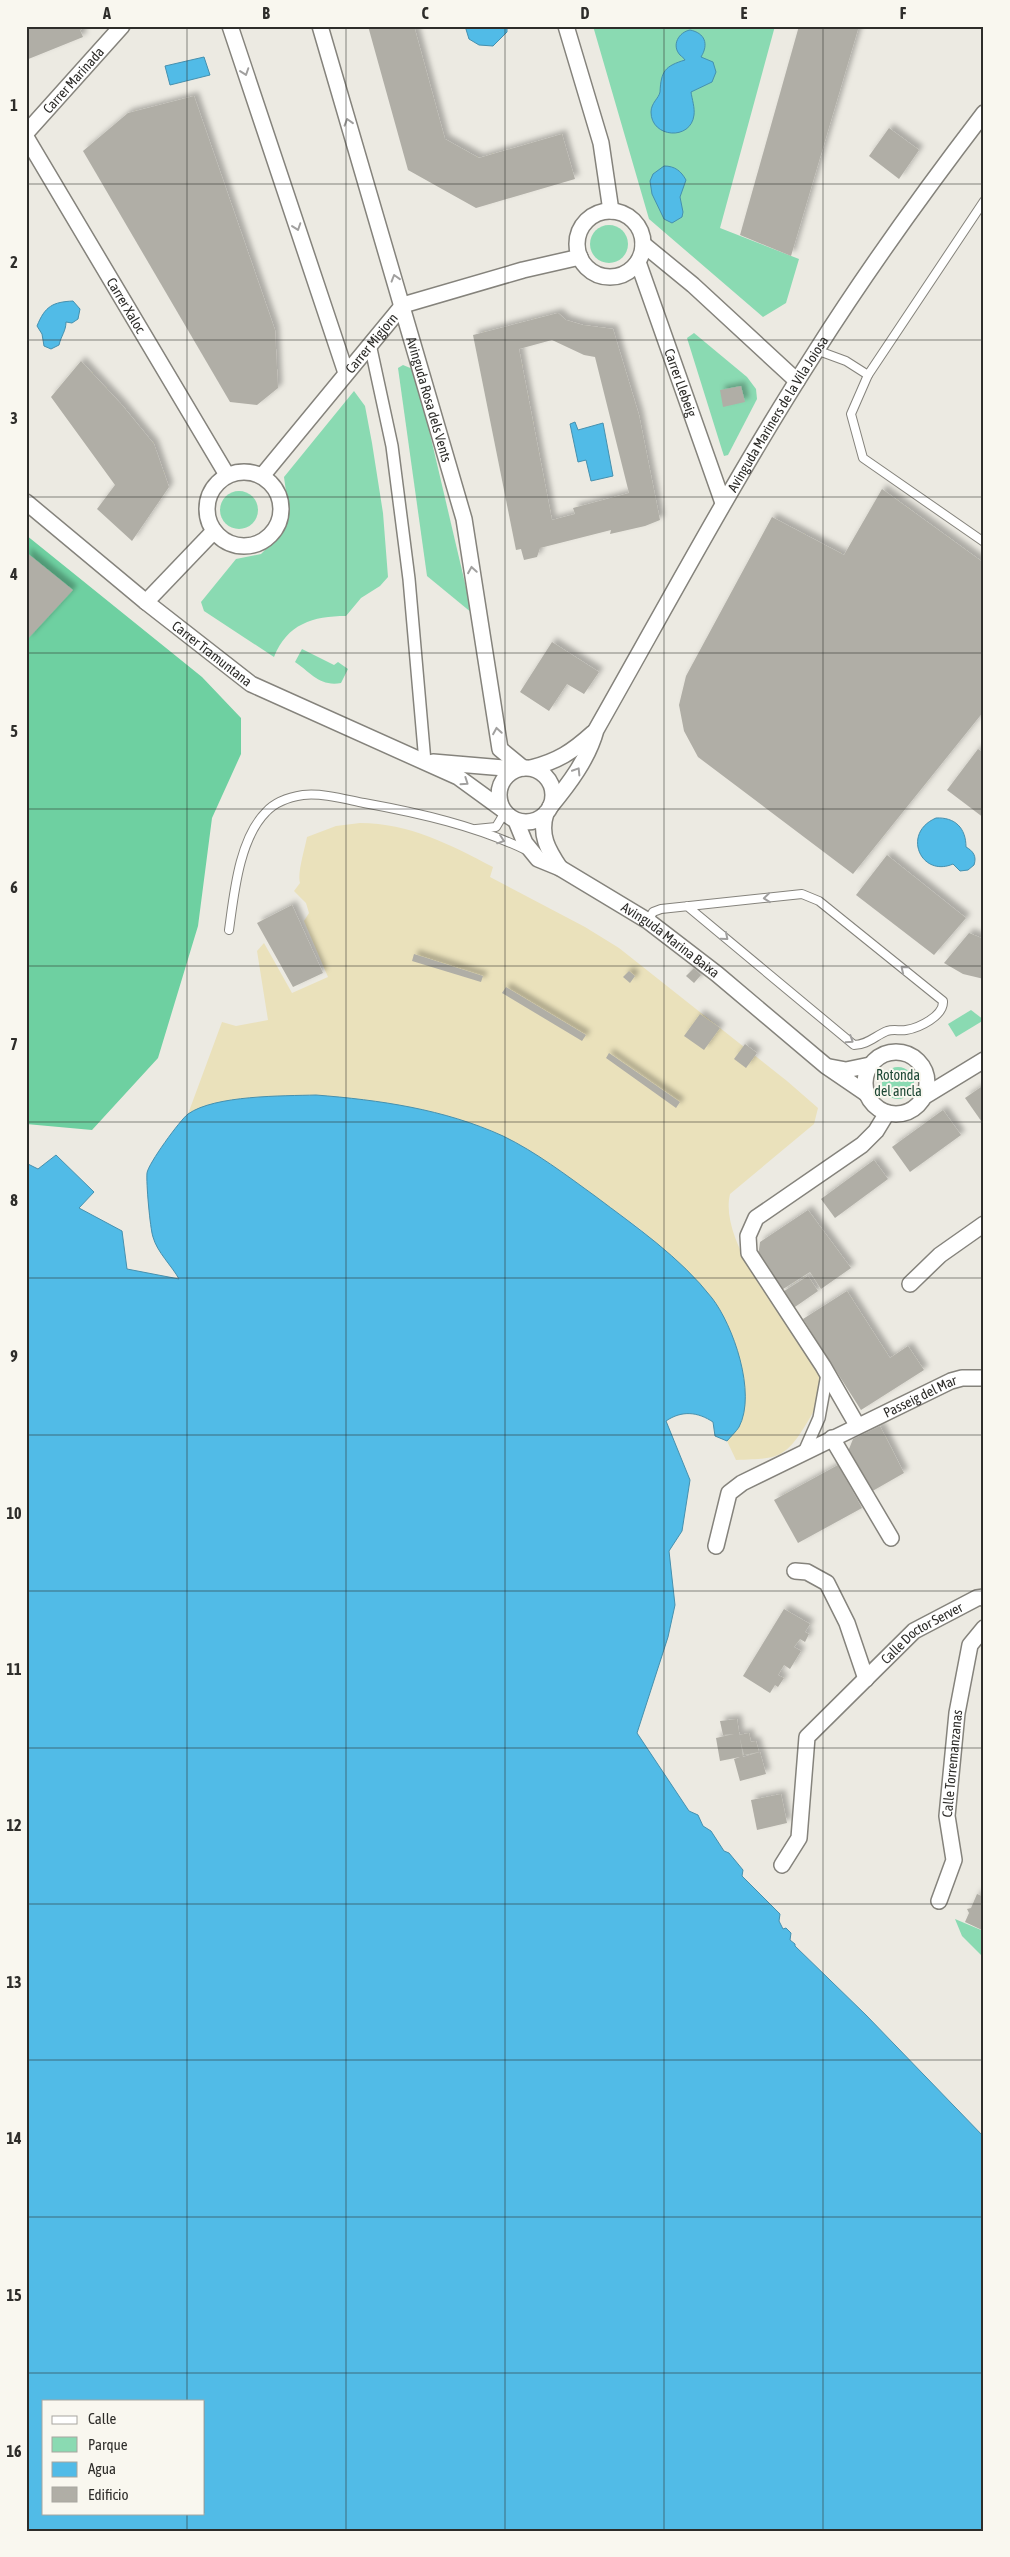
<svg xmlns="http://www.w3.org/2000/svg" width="1010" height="2557" font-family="'Asap Condensed',sans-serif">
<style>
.green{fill:#8adab2}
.forest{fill:#6ed0a1}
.sand{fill:#eae1bb}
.water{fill:#51bbe7;stroke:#4690ae;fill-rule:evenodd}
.building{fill:#b0aea6;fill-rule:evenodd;filter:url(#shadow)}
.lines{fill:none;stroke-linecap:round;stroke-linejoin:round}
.service-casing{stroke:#85837c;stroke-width:10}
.pedestrian-casing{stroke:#85837c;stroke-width:14}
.minor-casing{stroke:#85837c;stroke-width:18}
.service{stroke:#fff;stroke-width:8}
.pedestrian{stroke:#fff;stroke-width:11}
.minor{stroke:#fff;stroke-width:15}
.oneway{stroke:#a1a09f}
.grid{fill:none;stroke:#2e2d2a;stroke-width:1;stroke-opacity:0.55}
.labels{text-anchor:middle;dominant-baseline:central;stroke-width:4;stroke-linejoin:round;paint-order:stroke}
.street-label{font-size:14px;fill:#2e2d2a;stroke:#f9f7ef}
.park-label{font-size:14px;fill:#1e4835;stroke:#f9f7ef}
.neatline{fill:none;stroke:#2e2d2a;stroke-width:2}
.grid-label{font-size:16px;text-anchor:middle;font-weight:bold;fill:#2e2d2a}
</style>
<defs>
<filter id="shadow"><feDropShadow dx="4.5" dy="-4.5" stdDeviation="2.5" flood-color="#0004"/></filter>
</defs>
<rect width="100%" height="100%" fill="#eceae2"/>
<!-- green -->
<g class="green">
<path d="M593,26H775L720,228L799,259L786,303L763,317L649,219Z"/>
<circle cx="609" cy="244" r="19"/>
<path d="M694,333L747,377L756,389L757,399L728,455L724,456L722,450L687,338Z"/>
<path d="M403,365L415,370L472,613L427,576L398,368Z"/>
<path d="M354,391L365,406L372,443L383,513L388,577L380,586L361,598L346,616C313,616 287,624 274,657L204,611L201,602L236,559L261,554L283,532L289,514L284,477Z"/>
<circle cx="239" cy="510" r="19"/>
<path d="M302,649L334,665L338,662L348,669L341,683C320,687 310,672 295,662Z"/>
<path d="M971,1010L984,1020L956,1037L948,1024Z"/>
<circle cx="898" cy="1083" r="16"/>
<path d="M955,1919L981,1930L984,1925V1958L962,1936Z"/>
</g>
<!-- forest -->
<path class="forest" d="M26,535L202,677L241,718V754L212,818L198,926L158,1058L92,1130L26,1124Z"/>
<!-- sand -->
<path class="sand" d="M360,823C409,823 451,845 493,867L490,877L585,927L619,948L787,1081L818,1108L814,1124L730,1194C719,1240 778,1310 803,1348C808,1356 820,1368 820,1377C822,1397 815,1410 805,1426C783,1462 773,1458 736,1460L727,1441L739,1426L698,1283L678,1262L639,1228L539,1157L316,1095L259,1097L225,1102L188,1114L222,1022L236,1026L268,1020L257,951L264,943L292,993L328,977L304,921L309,913L306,903L294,891L300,883C297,874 305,848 307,837L336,826Z"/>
<!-- water -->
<g class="water">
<path d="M465,26H507V32L493,46L479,45L469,39Z"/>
<path d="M690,30C705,33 709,44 701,57L713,62L716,72L712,82L691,92C692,99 695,108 694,115C691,141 651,138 651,112C651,103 659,98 660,92C661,71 665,66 685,60C684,58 682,57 680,55C671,45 679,32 690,30Z"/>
<path d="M204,57L210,75L170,85L165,66Z"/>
<path d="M664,166C675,166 681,171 686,180L680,197L683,212L682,217L672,223L664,219L652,194L650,181L653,174Z"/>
<path d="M73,301L80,309L78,319L72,323L66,322C66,331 61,336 59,345L51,349L44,346L42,334L37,326C45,306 53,302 73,301Z"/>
<path d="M575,422L578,430L603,423L613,476L591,481L586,460L578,462L570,424Z"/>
<path d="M936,818C955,817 966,828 966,847C973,851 977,856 974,865L968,870L960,871L953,864C921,878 901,833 936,818Z"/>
<path d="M316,1095C379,1100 444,1109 503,1136C536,1152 566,1175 595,1196C636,1227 680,1257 712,1298C733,1325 757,1393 739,1427C736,1432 731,1436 727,1441L715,1436L713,1422C698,1412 682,1410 666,1421L690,1480L682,1531L669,1551L675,1605L668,1637L637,1733L689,1811L698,1815L703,1826L711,1831L724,1851L729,1853L743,1870L742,1876L780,1914L779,1921L783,1929L786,1928L791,1933L790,1940L795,1944V1946L866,2015L984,2137V2531H26V1163L38,1169L56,1155L94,1192L79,1208L122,1231L127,1269L179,1279C172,1266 157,1252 153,1237C150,1228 146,1182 147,1173C148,1164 180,1120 188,1114C215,1095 283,1096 316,1095ZM44,2401H204V2513H44Z"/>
</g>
<!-- building -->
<g class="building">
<path d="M26,26H86L80,30L83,37L26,60Z"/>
<path d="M368,26H414L445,139L479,158L562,134L575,179L476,208L408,170Z"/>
<path d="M799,26H859L791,256L740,235Z"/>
<path d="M194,96L275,330L278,388L257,405L230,402L83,151L128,113Z"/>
<path d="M889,128L919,150L899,179L869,156Z"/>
<path d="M558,313L566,320L583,325L613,329L639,415L660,520L645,526L610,534L611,530L540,548L537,557L524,560L521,549L516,550L473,335ZM552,340L584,355L595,357L629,493L573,508L575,514L552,520L519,349Z"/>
<path d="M81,361L122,405L154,444L169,487L132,541L97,509L115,485L51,397Z"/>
<path d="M741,386L745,402L723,407L720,390Z"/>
<path d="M882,489L984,563V711L853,874L698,757L684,731L679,705L686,676L772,517L844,555Z"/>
<path d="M26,552L73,590L26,641Z"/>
<path d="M552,642L599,672L584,694L567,684L549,711L520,692Z"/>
<path d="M978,749L984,753V818L947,790Z"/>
<path d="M887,855L966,918L934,955L856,895Z"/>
<path d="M292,905L323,973L293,987L257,923Z"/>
<path d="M969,933L984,939V979L963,974L944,963Z"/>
<path d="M414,954L483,976L481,982L412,961Z"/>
<path d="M694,968L701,975L694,983L686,976Z"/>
<path d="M629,971L635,976L630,983L623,977Z"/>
<path d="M506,987L586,1035L582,1041L502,993Z"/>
<path d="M700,1014L720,1028L704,1050L684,1036Z"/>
<path d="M745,1044L757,1053L746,1068L734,1059Z"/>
<path d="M609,1053L680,1102L676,1108L606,1058Z"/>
<path d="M984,1085V1125L965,1098Z"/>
<path d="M943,1110L961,1135L910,1172L892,1147Z"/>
<path d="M874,1160L888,1179L835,1218L821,1199Z"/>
<path d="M808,1210L851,1268L821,1289L810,1272L780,1291L758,1257L760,1242Z"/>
<path d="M808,1276L818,1291L792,1309L781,1293Z"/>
<path d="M847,1291L890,1358L908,1346L924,1370L861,1410L803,1319Z"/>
<path d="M880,1426L904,1473L869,1493L847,1454L853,1439Z"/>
<path d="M838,1465L862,1508L798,1543L774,1500Z"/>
<path d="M784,1609L810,1624L805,1632L809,1634L805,1642L800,1639L794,1647L801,1651L790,1669L784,1665L778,1675L784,1678L778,1687L775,1685L770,1693L743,1676Z"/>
<path d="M737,1719L743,1757L760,1752L766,1774L740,1781L734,1759L740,1757L720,1761L716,1738L734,1734L723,1735L720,1721Z"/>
<path d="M749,1733L751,1742L756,1741L759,1752L744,1755L739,1735Z"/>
<path d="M781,1794L787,1823L757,1830L751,1800Z"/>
<path d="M977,1894L984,1897L982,1930L965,1922L969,1913L967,1909L971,1908Z"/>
</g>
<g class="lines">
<!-- service casing -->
<g class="service-casing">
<g id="service">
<path d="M816,350L846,361L868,375L984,201"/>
<path d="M868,375L851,414L863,458L984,542"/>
<path d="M476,829L496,827L505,812"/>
<path d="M648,921L653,912L661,909L802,894L819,901L943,1001C944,1016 919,1028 906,1030C900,1031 893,1029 887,1031C875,1036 867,1045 854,1045L687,906"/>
<path d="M229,930C234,894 239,839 266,812C275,802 290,797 303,795C323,793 344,799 364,803C419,813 477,826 528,851"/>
</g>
</g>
<!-- pedestrian casing -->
<g class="pedestrian-casing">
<g id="pedestrian">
<path d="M370,344L392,446L409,579L425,762"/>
<path d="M804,1452L819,1418L827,1374"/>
</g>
</g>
<!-- minor casing -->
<g class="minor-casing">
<g id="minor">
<path d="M230,26L346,373"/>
<path id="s1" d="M320,26L464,519L500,749L523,768"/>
<path d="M566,26L601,143L611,211"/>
<path id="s2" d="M26,133L122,26"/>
<path id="s3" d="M26,137L227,475"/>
<circle cx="610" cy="244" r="33"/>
<path d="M643,244L693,285L797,381"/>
<path id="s4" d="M638,262L723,503"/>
<circle cx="244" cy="509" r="37"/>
<path id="s5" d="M262,476L403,305L523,270L580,257"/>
<path id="s6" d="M26,502L146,602L251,684L458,777L502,809"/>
<path d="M146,602L214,531"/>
<path d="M433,762L516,769"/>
<circle cx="526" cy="795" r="27"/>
<path d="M531,768C558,761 572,752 593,733"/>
<path id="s7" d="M550,807C569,784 588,759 596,730C668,603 737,474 816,351C868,269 925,190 984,113"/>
<path d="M546,813C539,835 548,850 560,868"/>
<path id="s8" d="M516,821L525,843L538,859L560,868L648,921L717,974L826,1066L867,1094"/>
<circle cx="896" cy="1083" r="31"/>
<path d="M830,1067L846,1070L870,1065"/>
<path d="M925,1096L984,1060"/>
<path d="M910,1284L940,1255L984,1224"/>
<path d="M857,1425L823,1366L749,1253L748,1236L756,1218L862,1145L876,1131L887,1113"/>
<path d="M832,1438L891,1538"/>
<path id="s9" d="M716,1546L729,1493L742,1483L951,1381L962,1378H984"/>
<path d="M795,1571L807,1572L827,1583L847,1623L866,1679"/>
<path id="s10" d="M782,1865L799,1838L807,1737L914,1631L977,1598L984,1597"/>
<path id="s11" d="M939,1901L954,1860L947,1816L957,1713L970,1645L984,1628"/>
</g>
</g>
<!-- service -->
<use href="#service" class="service"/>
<!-- pedestrian -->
<use href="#pedestrian" class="pedestrian"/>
<!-- minor -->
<use href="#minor" class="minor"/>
</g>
<!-- one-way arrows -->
<defs><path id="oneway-chevron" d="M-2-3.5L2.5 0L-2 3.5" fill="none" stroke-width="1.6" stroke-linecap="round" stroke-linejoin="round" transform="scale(1.25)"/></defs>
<g class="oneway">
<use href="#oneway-chevron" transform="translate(245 72) rotate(71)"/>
<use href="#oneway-chevron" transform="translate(348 122) rotate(-107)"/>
<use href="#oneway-chevron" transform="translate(297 227) rotate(71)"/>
<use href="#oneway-chevron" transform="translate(395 278) rotate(-107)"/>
<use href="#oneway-chevron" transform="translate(472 570) rotate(-99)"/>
<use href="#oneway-chevron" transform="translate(497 731) rotate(-99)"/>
<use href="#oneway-chevron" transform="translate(577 771) rotate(-58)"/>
<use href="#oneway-chevron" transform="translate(465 782) rotate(34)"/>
<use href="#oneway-chevron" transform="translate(501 840) rotate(19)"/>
<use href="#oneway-chevron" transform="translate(767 898) rotate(174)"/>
<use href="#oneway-chevron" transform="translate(725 937) rotate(40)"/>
<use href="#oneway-chevron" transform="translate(904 969) rotate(-141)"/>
<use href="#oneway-chevron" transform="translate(850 1040) rotate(33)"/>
</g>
<!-- grid -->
<path class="grid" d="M187,26V2401M346,26V2531M505,26V2531M664,26V2531M823,26V2531M26,184H984M26,340H984M26,497H984M26,653H984M26,809H984M26,966H984M26,1122H984M26,1278H984M26,1435H984M26,1591H984M26,1748H984M26,1904H984M26,2060H984M26,2217H984M26,2373H984M187,2513V2531"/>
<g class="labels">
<!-- street labels -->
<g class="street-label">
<text stroke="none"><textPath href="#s2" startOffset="71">Carrer Marinada</textPath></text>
<text stroke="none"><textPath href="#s3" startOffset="196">Carrer Xaloc</textPath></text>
<text stroke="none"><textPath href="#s5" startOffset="172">Carrer Migjorn</textPath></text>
<text stroke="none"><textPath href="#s4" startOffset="128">Carrer Llebeig</textPath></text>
<text stroke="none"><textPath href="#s1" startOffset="389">Avinguda Rosa dels Vents</textPath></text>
<text stroke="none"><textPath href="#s7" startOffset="455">Avinguda Mariners de la Vila Joiosa</textPath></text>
<text stroke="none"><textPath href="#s6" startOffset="240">Carrer Tramuntana</textPath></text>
<text stroke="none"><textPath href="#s8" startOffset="200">Avinguda Marina Baixa</textPath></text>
<text stroke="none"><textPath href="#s9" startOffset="269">Passeig del Mar</textPath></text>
<text stroke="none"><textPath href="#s10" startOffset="289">Calle Doctor Server</textPath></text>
<text stroke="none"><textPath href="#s11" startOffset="141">Calle Torremanzanas</textPath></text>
</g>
<!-- park labels -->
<g class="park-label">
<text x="898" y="1075">Rotonda<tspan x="898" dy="16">del ancla</tspan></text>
</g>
</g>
<!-- border -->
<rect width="1010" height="2557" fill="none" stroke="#f9f7ef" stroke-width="55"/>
<!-- legend -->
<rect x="42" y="2400" width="162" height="115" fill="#f9f7ef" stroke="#a8a6a0"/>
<rect x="52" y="2416" width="25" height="8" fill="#ffffff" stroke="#a8a6a0"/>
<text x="88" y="2424" font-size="15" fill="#2e2d2a">Calle</text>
<rect x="52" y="2437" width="25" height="15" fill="#8adab2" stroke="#a8a6a0"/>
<text x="88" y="2450" font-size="15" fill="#2e2d2a">Parque</text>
<rect x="52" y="2462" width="25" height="15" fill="#51bbe7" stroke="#a8a6a0"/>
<text x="88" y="2474" font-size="15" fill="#2e2d2a">Agua</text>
<rect x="52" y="2487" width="25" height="15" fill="#b0aea6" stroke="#a8a6a0"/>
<text x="88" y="2500" font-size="15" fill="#2e2d2a">Edificio</text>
<rect x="28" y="28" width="954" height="2502" class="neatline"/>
<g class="grid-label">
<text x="107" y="19">A</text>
<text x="266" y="19">B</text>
<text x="425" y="19">C</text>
<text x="585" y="19">D</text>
<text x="744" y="19">E</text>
<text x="903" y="19">F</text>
<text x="14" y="111">1</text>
<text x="14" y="268">2</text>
<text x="14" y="424">3</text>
<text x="14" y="580">4</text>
<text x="14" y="737">5</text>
<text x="14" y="893">6</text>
<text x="14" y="1050">7</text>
<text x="14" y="1206">8</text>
<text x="14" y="1362">9</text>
<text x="14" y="1519">10</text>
<text x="14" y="1675">11</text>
<text x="14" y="1831">12</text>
<text x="14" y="1988">13</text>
<text x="14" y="2144">14</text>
<text x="14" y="2301">15</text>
<text x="14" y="2457">16</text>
</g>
</svg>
